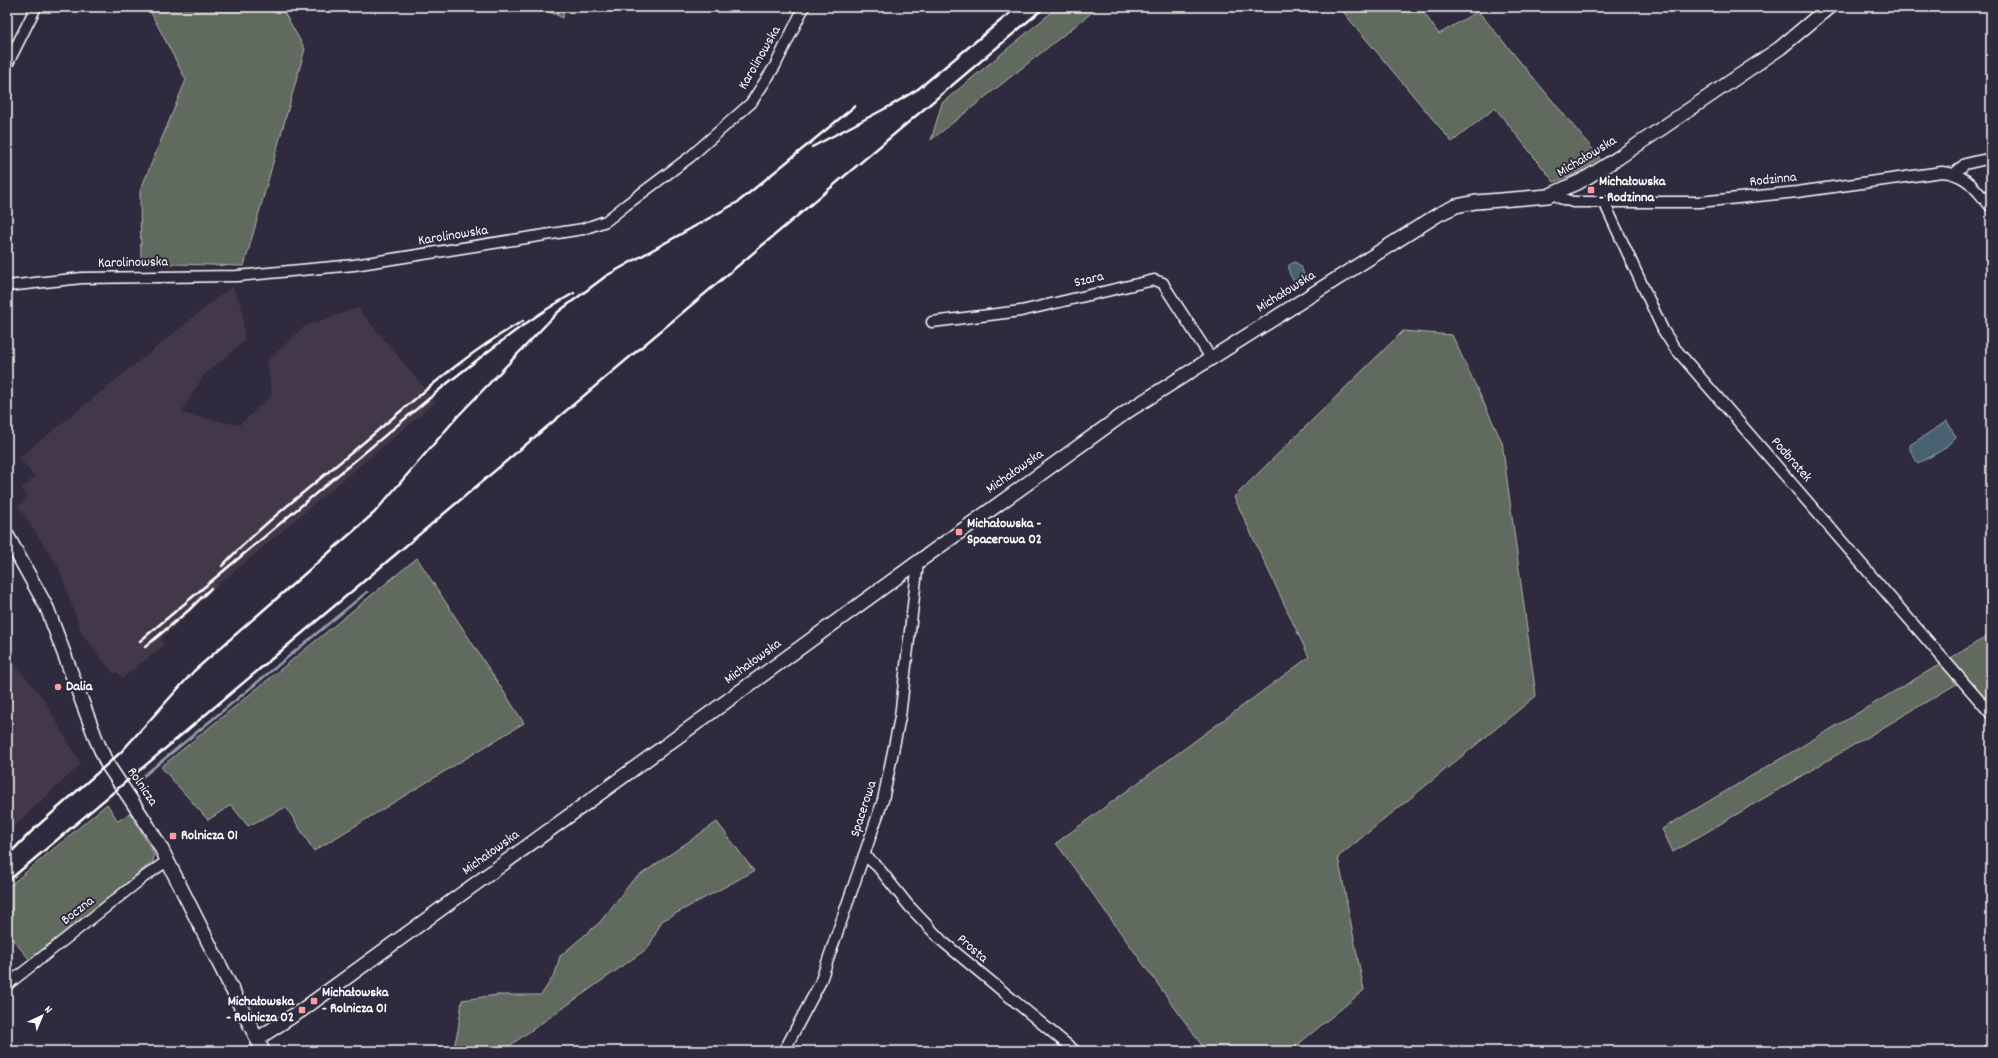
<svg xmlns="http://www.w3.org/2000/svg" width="1998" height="1058" font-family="Dekko,sans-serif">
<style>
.built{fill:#433849}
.green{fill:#616a5e;stroke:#b0b4ae}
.water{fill:#496272;stroke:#92a1aa}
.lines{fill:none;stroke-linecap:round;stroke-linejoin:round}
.stream{stroke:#92a1aa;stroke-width:2.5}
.minor-casing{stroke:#fff;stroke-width:13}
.tertiary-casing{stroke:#fff;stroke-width:16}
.minor{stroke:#2f2a3d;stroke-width:10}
.tertiary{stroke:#2f2a3d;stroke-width:13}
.rail{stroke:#fff;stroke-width:2.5}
.poi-dot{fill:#ff9aa2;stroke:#2f2a3d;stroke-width:1.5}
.labels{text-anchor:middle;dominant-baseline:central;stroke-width:4;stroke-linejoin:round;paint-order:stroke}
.street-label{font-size:14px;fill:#fff;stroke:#2f2a3d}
.poi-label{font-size:14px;font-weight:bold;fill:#fff;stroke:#2f2a3d;text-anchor:start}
</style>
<rect width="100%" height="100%" fill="#2f2a3d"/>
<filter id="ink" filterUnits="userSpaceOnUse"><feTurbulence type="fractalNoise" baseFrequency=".025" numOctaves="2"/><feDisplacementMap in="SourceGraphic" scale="8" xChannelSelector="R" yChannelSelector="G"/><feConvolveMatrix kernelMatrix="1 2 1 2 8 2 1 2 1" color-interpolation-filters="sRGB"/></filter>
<g filter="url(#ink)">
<!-- built -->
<g class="built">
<path d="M232,286L243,311L244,341L204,375L181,413L239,425L272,395L267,361L305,326L358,308L436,402L226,578L161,639L164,645L123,678L117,672L114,674L82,634L59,568L18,506L28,497L21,489L35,477L19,458Z"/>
<path d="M7,655L43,698L81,764L7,833Z"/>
</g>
<!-- green -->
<g class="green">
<path d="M148,7H281L305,49L244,266L141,263L140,191L186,80Z"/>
<path d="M539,7H564L563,18Z"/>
<path d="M1058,7H1099L931,140L942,103Z"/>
<path d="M1339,7H1420L1439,34L1478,11L1600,158L1574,175L1554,182L1495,108L1452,142Z"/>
<path d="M1403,331L1452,335L1502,442L1536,696L1338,857L1364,990L1290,1051H1206L1056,843L1309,657L1234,497Z"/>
<path d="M417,558L524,723L314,851L286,807L248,826L231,805L208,820L161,767Z"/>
<path d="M1991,634V710L1965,679L1673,852L1662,829Z"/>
<path d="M107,804L118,821L130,813L154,854L153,862L135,875L137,878L31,961L7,933V888Z"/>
<path d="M717,822L754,871L662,921L648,948L502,1051H453L458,1030L462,1000L497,995H541L555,974L560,956L600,922L633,880Z"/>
</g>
<!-- water -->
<g class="water">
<path d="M1295,262L1301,266L1305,278L1298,284C1292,281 1287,272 1289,265Z"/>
<path d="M1947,421L1956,437L1944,449L1918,464L1910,450V445Z"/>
</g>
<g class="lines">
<!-- stream -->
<path class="stream" d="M135,783L367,592"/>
<!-- minor casing -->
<g class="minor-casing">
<g id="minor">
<path d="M7,65L36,7"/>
<path d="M1955,173L1965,164L1991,158"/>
<path d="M1555,194L1560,198L1573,202H1699L1797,192L1942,172C1967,174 1975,189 1991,207"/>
<path d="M1604,202L1663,330L1674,347L1991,714"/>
<path d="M7,286L82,278L237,276L354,265L583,229L606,221L626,205L690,157L751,103L775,66L804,7"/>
<path d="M932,322L1021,311L1154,280L1163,283L1165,287L1211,358"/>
<path d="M864,855L877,866L909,906L942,941L1075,1051"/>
<path d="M7,985L144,877L167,861"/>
<path d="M784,1051L820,983L883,800L900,717L918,562"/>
<path d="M1987,1051L1991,1049"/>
</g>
</g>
<!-- tertiary casing -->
<g class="tertiary-casing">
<g id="tertiary">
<path d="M7,535L47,608L96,739L107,764L143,818L160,846L263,1051"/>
<path d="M257,1039L302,1010L918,562L1128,411L1439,214L1456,206L1476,202L1548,196L1583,180L1618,158L1780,48L1829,7"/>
</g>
</g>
<!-- minor -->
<use href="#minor" class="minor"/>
<!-- tertiary -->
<use href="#tertiary" class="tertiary"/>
<!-- rail -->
<g class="rail">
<path d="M812,147L890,106L918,89L1017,7"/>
<path d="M222,566C263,523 311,487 357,448C410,404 462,355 523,321"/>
<path d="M140,641L444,386C485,354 527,319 574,293"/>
<path d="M145,647L189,610L211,588"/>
<path d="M7,856L34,829L121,752L194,671L374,513L458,416L558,312L606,276L738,202L855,106"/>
<path d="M7,882L1045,7"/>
</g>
</g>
</g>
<!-- markers -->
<g class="poi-dot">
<rect x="1587" y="186" width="8" height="8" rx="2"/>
<rect x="955" y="528" width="8" height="8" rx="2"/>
<circle cx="58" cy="687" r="4"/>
<rect x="169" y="832" width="8" height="8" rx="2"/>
<rect x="310" y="997" width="8" height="8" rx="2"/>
<rect x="298" y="1006" width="8" height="8" rx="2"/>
</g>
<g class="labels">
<!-- street labels -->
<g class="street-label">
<text transform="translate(760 58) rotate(-60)">Karolinowska</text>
<text transform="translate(1587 157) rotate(-31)">Michałowska</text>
<text transform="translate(1773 180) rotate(-6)">Rodzinna</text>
<text transform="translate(453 236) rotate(-9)">Karolinowska</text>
<text transform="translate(133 263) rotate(-1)">Karolinowska</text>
<text transform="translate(1089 280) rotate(-14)">Szara</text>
<text transform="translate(1286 292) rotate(-32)">Michałowska</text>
<text transform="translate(1791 460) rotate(49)">Podbratek</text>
<text transform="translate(1015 472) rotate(-35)">Michałowska</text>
<text transform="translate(753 662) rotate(-36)">Michałowska</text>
<text transform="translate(142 787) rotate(56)">Rolnicza</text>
<text transform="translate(864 809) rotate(-72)">Spacerowa</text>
<text transform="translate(491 853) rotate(-36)">Michałowska</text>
<text transform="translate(78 911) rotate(-38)">Boczna</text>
<text transform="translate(972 949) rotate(41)">Prosta</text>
</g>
<!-- poi labels -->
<g class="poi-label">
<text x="1599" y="182">Michałowska<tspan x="1599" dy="16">- Rodzinna</tspan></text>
<text x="967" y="524">Michałowska -<tspan x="967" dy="16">Spacerowa 02</tspan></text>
<text x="66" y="687">Dalia</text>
<text x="181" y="836">Rolnicza 01</text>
<text x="322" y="993">Michałowska<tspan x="322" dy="16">- Rolnicza 01</tspan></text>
<text x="294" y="1002" text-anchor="end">Michałowska<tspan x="294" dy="16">- Rolnicza 02</tspan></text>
</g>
</g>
<!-- margin -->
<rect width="1998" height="1058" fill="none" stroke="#2f2a3d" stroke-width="24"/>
<rect x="12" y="12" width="1974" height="1034" fill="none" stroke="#fff" stroke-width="1.5" filter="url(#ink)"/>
<!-- north arrow -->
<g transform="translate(42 1016) rotate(44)" stroke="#2f2a3d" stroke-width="3" paint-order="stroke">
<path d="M0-3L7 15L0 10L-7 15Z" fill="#ffffff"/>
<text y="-6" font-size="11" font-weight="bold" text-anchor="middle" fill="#ffffff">N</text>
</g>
</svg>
